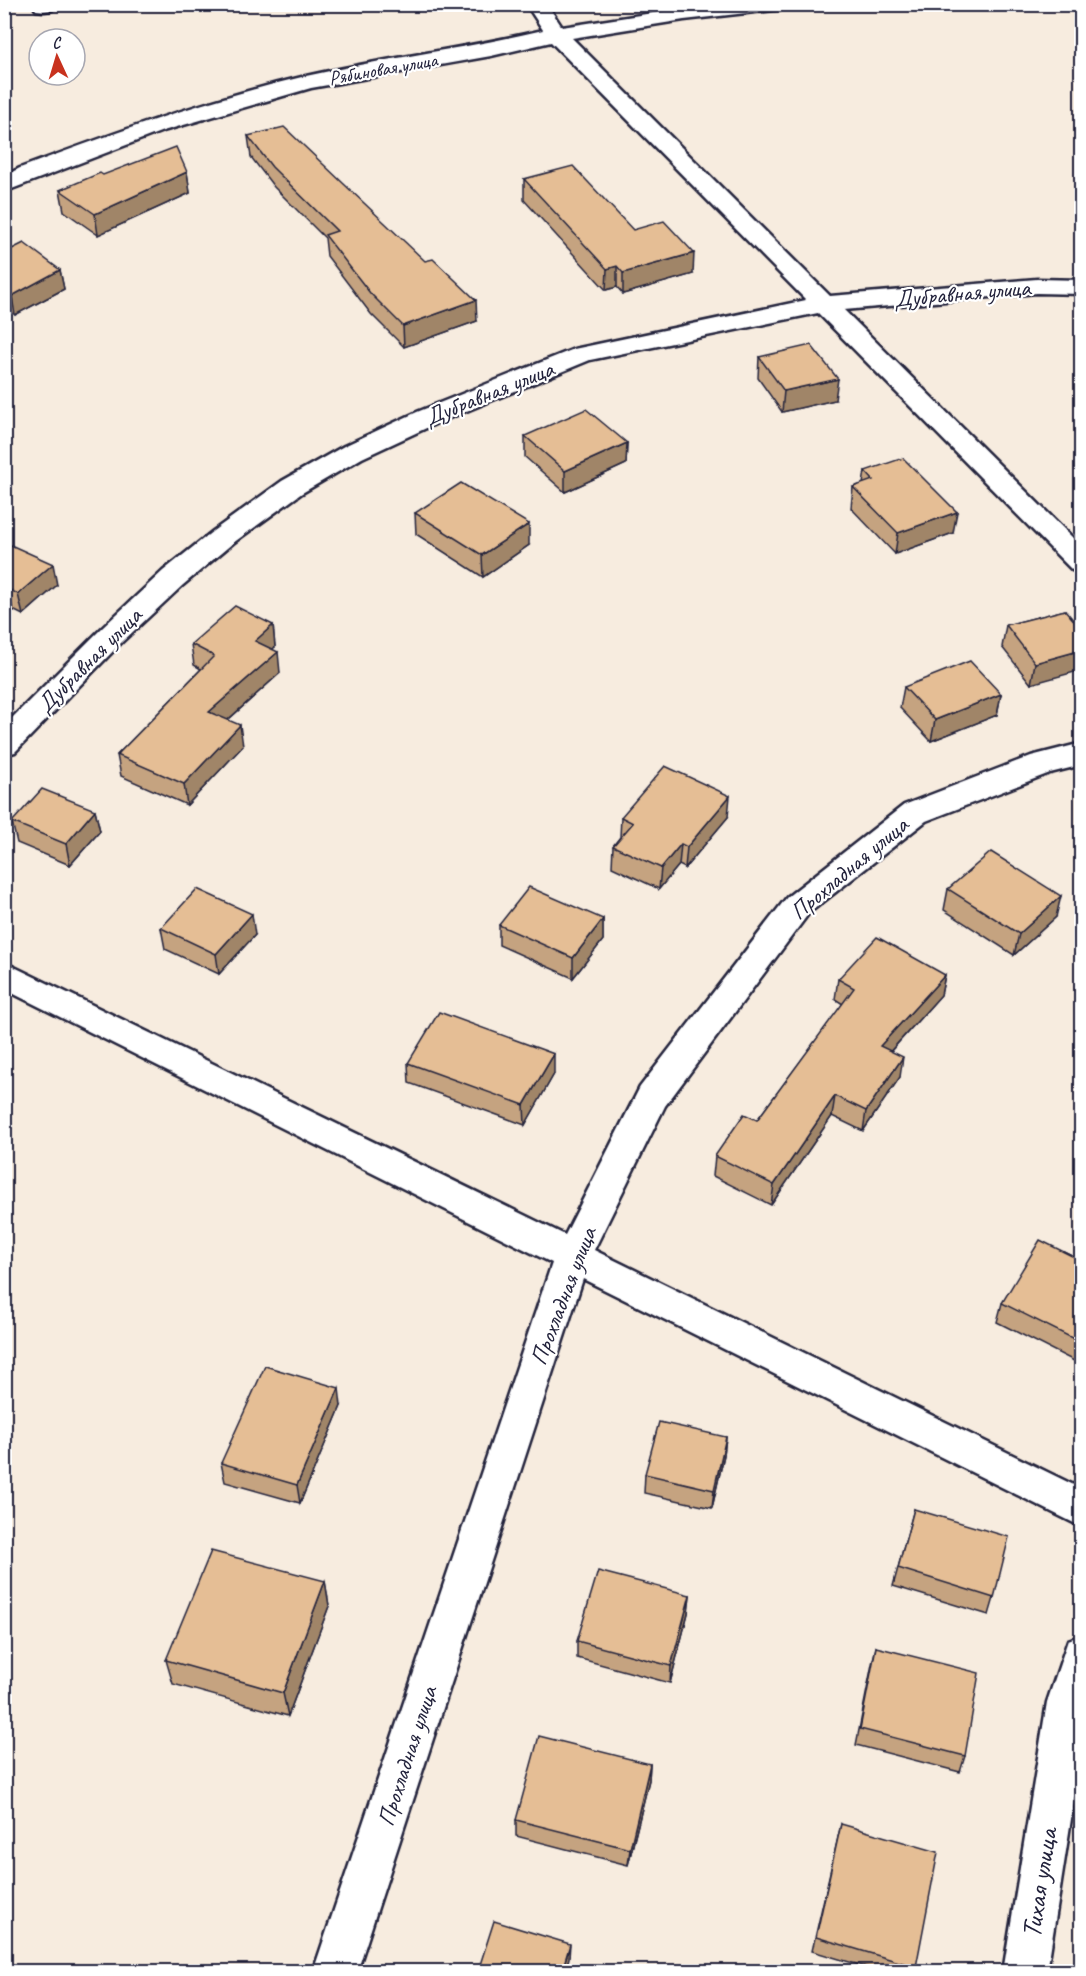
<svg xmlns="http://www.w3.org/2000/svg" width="1086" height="1976" font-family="Caveat,sans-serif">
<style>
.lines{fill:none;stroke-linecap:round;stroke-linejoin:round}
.minor-casing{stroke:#22223b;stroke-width:5}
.minor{fill:#fff;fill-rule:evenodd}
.wall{fill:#c5a380;stroke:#22223b;stroke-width:1.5}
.shaded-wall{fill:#a08568;stroke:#22223b;stroke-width:1.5}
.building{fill:#e5be95;stroke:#22223b;stroke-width:1.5}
.labels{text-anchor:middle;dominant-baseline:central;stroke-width:4.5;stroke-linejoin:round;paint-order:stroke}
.far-street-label{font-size:20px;fill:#22223b;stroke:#fff}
.street-label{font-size:24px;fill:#22223b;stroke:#fff}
.near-street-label{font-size:28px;fill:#22223b;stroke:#fff}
</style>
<rect width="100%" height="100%" fill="#f7ecdf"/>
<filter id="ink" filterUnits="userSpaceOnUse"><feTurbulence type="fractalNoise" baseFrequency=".0167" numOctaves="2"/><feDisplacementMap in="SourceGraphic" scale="12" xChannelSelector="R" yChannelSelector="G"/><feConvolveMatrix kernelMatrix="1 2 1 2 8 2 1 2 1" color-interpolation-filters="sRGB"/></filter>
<g filter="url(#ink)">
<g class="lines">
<!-- minor casing -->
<g class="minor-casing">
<g id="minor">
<path d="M55,4L52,10L44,11L36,10L33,5Z"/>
<path d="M526,4H547L562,27L711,4H784L782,9L774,10L684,20L572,38L830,296L1037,279L1082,280V294L1037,293L844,310L1082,547V573L1072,570L818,313L590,360L435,424L362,458L302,493L233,543L183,585L122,642L15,752L4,755V726L102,628L163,571L213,531L282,481L344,446L417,412L574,349L806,300L551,42L491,56L311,88L163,131L4,192V176L20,168C114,133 208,99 306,76C384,58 464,49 543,30Z"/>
<path d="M1082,743V765L1050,773L926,821L809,913L665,1106L594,1250L1082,1489V1527L583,1279L357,1972H313L552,1263L4,989V962L565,1235L640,1087L787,897L904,805L1031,756Z"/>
<path d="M1082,1635V1749L1047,1972H1003L1047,1702L1068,1640Z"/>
</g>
</g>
<!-- minor -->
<use href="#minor" class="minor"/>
</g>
<!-- wall -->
<g class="wall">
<path d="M248,136L477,321L404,347L371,314L327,256L325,238L274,187L251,157Z"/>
<path d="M187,172L190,193L98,235L64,211L60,190L103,175Z"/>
<path d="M524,179L633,230L693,274L623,294L617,287L606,290L524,200Z"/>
<path d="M4,253L60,270L64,289L15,315L4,308Z"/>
<path d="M759,357L835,400L782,412L758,378Z"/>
<path d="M525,436L627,443L626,464L565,492L525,457Z"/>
<path d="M865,471L953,533L895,554L851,508L853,487L863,484Z"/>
<path d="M415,513L529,545L483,577L416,534Z"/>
<path d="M4,542L57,585L23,615L13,610L4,618Z"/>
<path d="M1065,610L1031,684L1002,647L1006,625Z"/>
<path d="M273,625L275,647L272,649L280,673L228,720L243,746L187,805L121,776L117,755L201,669L194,665L191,644Z"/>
<path d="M904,687L1001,694L997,715L931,741L900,708Z"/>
<path d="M95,810L100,831L70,865L17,843L12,822Z"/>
<path d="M621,817H728L685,868L679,865L659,889L612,867L613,846L620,837Z"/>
<path d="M1082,819V842L1077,838Z"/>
<path d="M948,889L1056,917L1014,955L944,910Z"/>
<path d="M603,919V940L573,978L499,945V925Z"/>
<path d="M161,928L255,935L219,974L165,949Z"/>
<path d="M945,975L941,995L891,1051L900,1077L863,1131L832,1116L771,1205L713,1176L715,1156L757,1120L843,1004L835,999L838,979Z"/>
<path d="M408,1063L554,1074L525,1125L409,1083Z"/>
<path d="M1082,1261V1365L997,1322L1002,1303Z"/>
<path d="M341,1406L300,1503L225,1482L221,1463Z"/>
<path d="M726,1437L724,1455L712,1508L644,1493L645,1474Z"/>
<path d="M914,1509L994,1598L989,1615L893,1586Z"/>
<path d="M325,1581L329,1606L288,1716L173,1684L166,1660Z"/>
<path d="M690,1595L688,1613L670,1683L577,1658V1641Z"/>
<path d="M876,1647L965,1756L960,1772L856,1745L872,1664Z"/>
<path d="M650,1764L649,1780L628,1865L516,1836V1820Z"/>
<path d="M841,1824L916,1967L915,1971H880L812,1951Z"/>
</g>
<!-- shaded-wall -->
<g class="shaded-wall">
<path d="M4,4H14L4,7Z"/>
<path d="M187,172L190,193L98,235L95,214Z"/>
<path d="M694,253L693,274L623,294V273Z"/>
<path d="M617,266V287L606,290L607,269Z"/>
<path d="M60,270L64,289L15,315L12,296Z"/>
<path d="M476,300L477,321L404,347L403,326Z"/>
<path d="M838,379L835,400L782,412L784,391Z"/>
<path d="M627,443L626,464L565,492V471Z"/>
<path d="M957,512L953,533L895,554L898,533Z"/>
<path d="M529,524V545L483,577L482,555Z"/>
<path d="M53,564L57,585L23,615L18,594Z"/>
<path d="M8,589L13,610L4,618V592Z"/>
<path d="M273,625L275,647L257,662L255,641Z"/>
<path d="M1082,650V670L1031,684L1035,663Z"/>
<path d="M278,652L280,673L213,733L209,712Z"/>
<path d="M1001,694L997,715L931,741L935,720Z"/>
<path d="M240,725L243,746L187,805L184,784Z"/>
<path d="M730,796L728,817L685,868L687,847Z"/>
<path d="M95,810L100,831L70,865L66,844Z"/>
<path d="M681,844L679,865L659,889L661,868Z"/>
<path d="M1061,896L1056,917L1014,955L1019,934Z"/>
<path d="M252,914L255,935L219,974L216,954Z"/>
<path d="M603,919V940L573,978V958Z"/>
<path d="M945,975L941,995L877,1066L880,1046Z"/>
<path d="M554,1054V1074L525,1125L524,1105Z"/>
<path d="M903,1057L900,1077L863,1131L866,1111Z"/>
<path d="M835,1096L832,1116L771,1205L774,1185Z"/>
<path d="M339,1388L341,1406L300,1503L297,1485Z"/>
<path d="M726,1437L724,1455L712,1508L714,1490Z"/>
<path d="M325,1581L329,1606L288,1716L283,1693Z"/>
<path d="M690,1595L688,1613L670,1683L671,1666Z"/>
<path d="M650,1764L649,1780L628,1865L630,1849Z"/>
<path d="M570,1944L569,1958L565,1971H562Z"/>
</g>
<!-- building -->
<g class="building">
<path d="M284,127L425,261L433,259L476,300L403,326L370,293L325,235L337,231L272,167L248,136Z"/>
<path d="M176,147L187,172L95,214L60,190L100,173L103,175Z"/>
<path d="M573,166L633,230L664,221L694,253L623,273L617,266L607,269L524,179Z"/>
<path d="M24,243L60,270L12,296L4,291V253Z"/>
<path d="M811,345L838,379L784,391L759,357Z"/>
<path d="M586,409L627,443L565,471L525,436Z"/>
<path d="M903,458L957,512L898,533L853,487L873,480L865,471Z"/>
<path d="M461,483L529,524L482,555L415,513Z"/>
<path d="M4,542L53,564L18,594L8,589L4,592Z"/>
<path d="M235,606L273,625L255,641L278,652L209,712L240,725L184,784L117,755L214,656L191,644Z"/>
<path d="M1065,610L1082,630V650L1035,663L1006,625Z"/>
<path d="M970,661L1001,694L935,720L904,687Z"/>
<path d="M665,766L730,796L687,847L681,844L661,868L613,846L633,823L621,817Z"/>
<path d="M42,789L95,810L66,844L12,822Z"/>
<path d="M991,852L1061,896L1019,934L948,889Z"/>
<path d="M529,887L603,919L573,958L499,925Z"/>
<path d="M197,889L252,914L216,954L161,928Z"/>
<path d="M877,937L945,975L880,1046L903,1057L866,1111L835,1096L774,1185L715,1156L744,1114L757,1120L854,988L838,979Z"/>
<path d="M439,1012L554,1054L524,1105L408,1063Z"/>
<path d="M1040,1240L1082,1261V1343L1002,1303Z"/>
<path d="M265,1366L339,1388L297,1485L221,1463Z"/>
<path d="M659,1422L726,1437L714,1490L645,1474Z"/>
<path d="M914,1509L1009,1537L994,1598L898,1568Z"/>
<path d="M211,1551L325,1581L283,1693L166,1660Z"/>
<path d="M598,1571L690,1595L671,1666L577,1641Z"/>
<path d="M876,1647L979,1673L965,1756L860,1729Z"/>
<path d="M539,1736L650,1764L630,1849L516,1820Z"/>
<path d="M841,1824L938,1852L916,1967L816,1937Z"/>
<path d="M494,1921L570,1944L562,1971H478Z"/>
</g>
</g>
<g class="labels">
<!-- far-street labels -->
<g class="far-street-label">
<text transform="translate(383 69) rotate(-10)">Рябиновая улица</text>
</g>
<!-- street labels -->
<g class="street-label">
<text transform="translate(962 293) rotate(-5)">Дубравная улица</text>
<text transform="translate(489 393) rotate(-22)">Дубравная улица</text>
<text transform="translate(89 660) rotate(-45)">Дубравная улица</text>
<text transform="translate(849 868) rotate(-40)">Прохладная улица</text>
<text transform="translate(563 1296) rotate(-69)">Прохладная улица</text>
<text transform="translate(407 1756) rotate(-72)">Прохладная улица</text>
</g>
<!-- near-street labels -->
<g class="near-street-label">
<text transform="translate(1039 1883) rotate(-81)">Тихая улица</text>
</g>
</g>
<!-- margin -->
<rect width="1086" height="1976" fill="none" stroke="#fff" stroke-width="24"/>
<rect x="12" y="12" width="1062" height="1952" fill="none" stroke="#22223b" stroke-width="2" filter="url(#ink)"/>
<!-- north arrow -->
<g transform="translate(57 57) rotate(356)"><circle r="28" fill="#ffffff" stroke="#a7a7b1" stroke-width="1.5"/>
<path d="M0-4.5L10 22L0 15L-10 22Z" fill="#c8321e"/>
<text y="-9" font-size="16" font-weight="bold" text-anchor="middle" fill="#22223b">С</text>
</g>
</svg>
